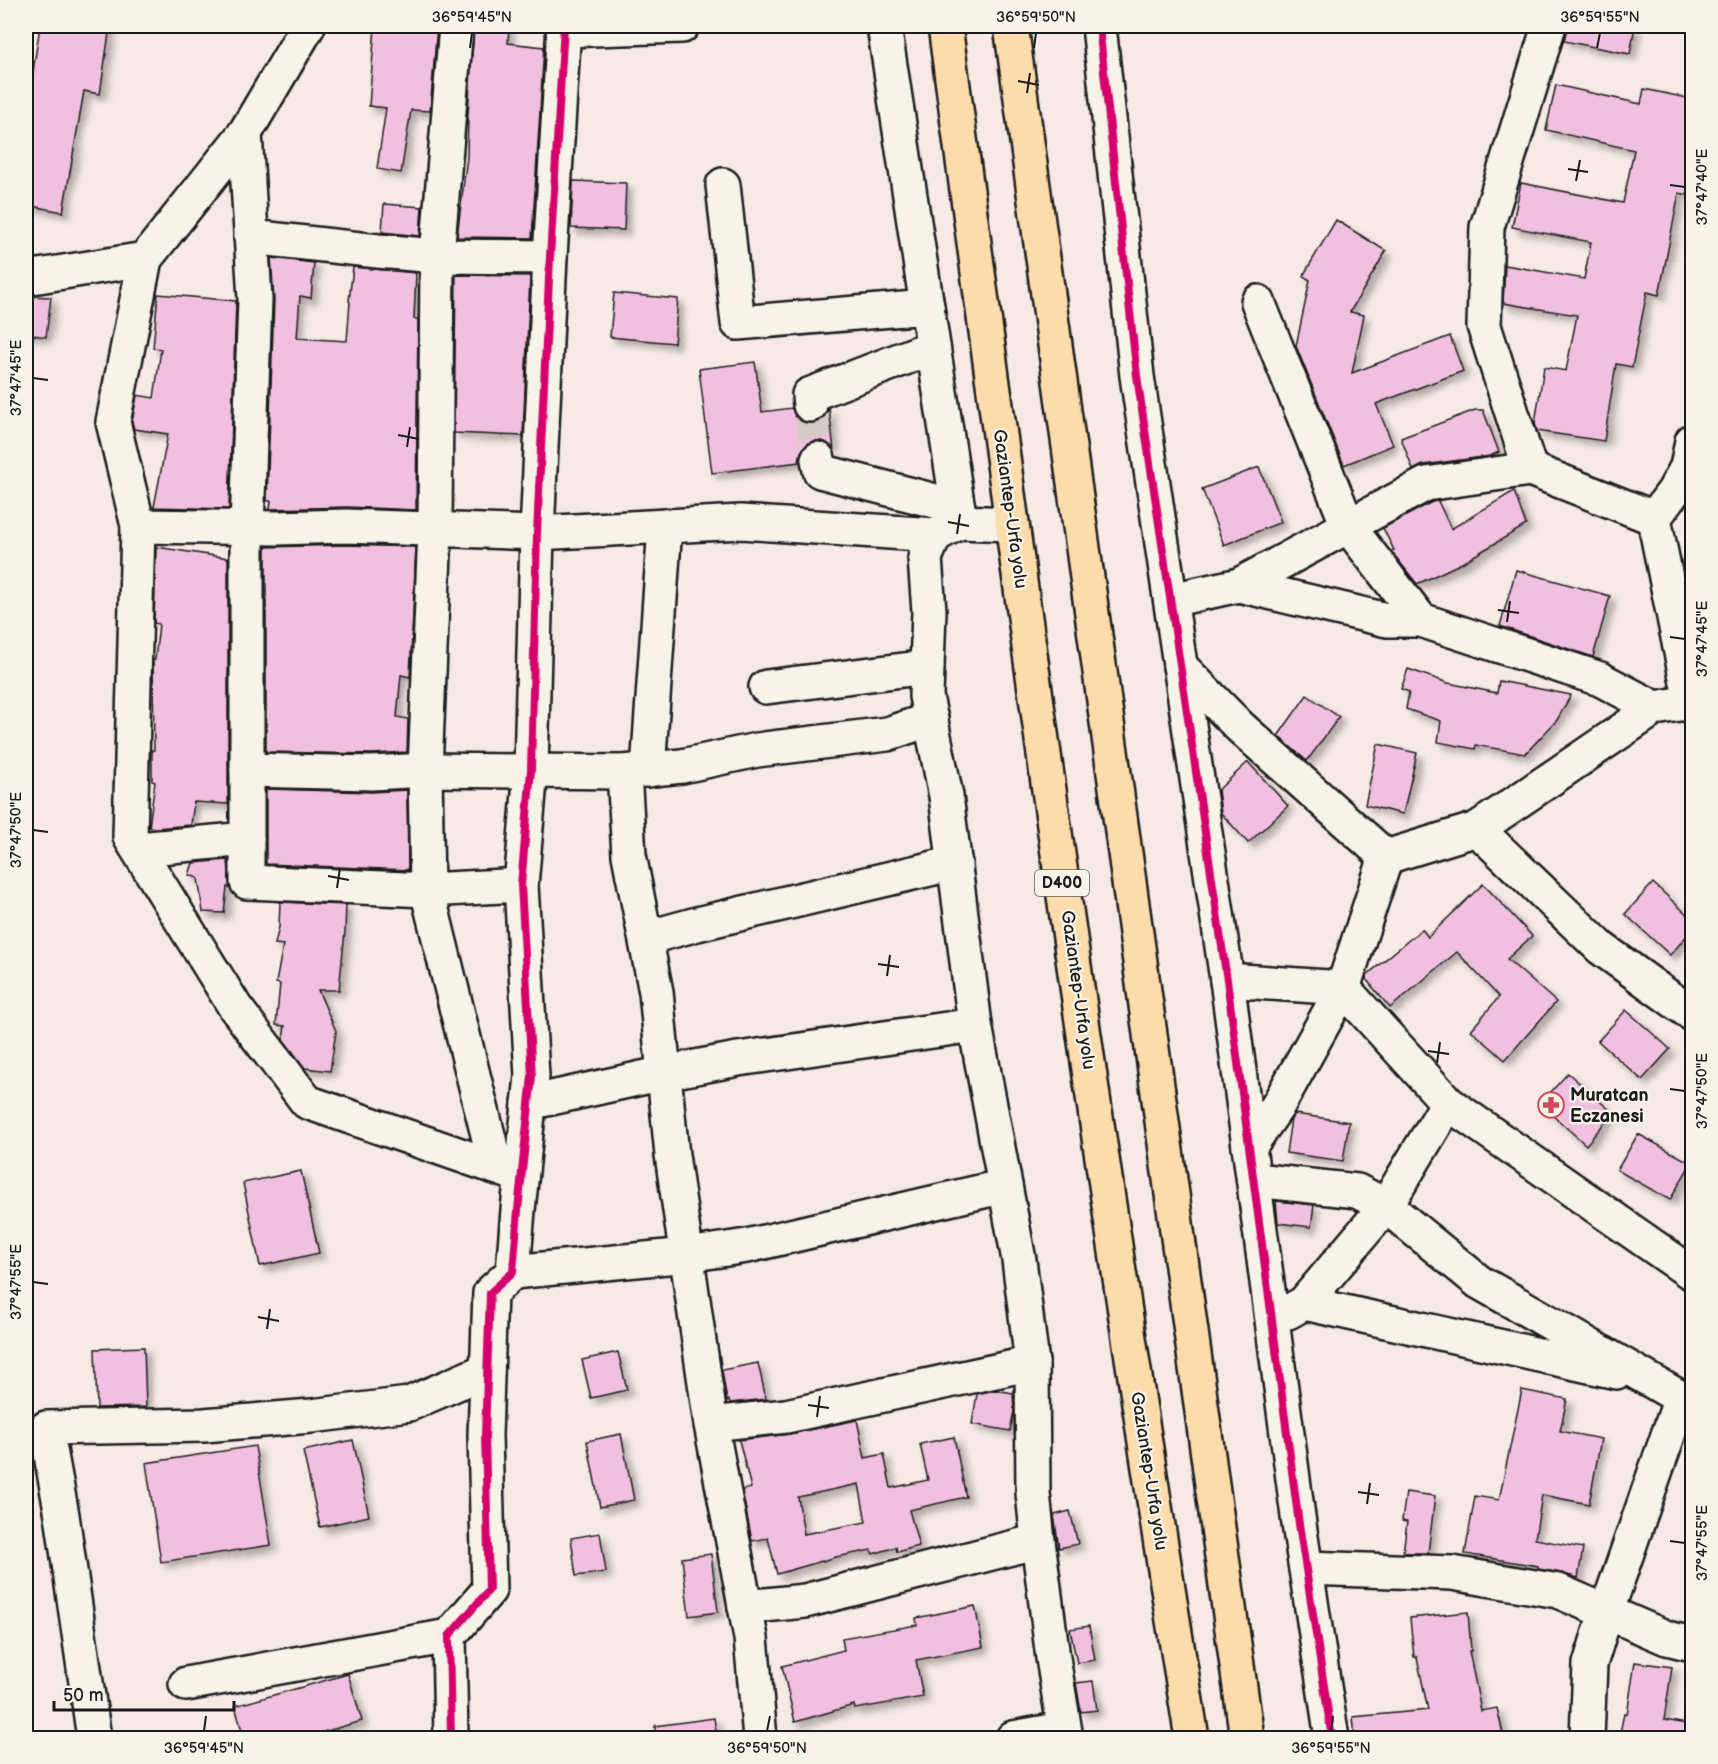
<svg xmlns="http://www.w3.org/2000/svg" width="1718" height="1764" font-family="'Balsamiq Sans',sans-serif">
<style>
.building{fill:#f1c0e0;stroke:#1c1c1c;stroke-width:1.5;fill-rule:evenodd;filter:url(#shadow)}
.lines{fill:none;stroke-linecap:round;stroke-linejoin:round}
.minor-tunnel{stroke:#d5cac8;stroke-width:33;stroke-dasharray:33 16;stroke-linecap:butt}
.minor-casing{stroke:#1c1c1c;stroke-width:38}
.highway-casing{stroke:#1c1c1c;stroke-width:38}
.minor{stroke:#f7f3e8;stroke-width:33}
.highway{stroke:#fddcac;stroke-width:33}
.cycleway-casing{stroke:#f7f3e8;stroke-width:11}
.cycleway{stroke:#d6006c;stroke-width:8}
.ticks{fill:none;stroke:#1c1c1c;stroke-width:2}
.labels{text-anchor:middle;dominant-baseline:central;stroke-width:4.5;stroke-linejoin:round;paint-order:stroke}
.shield{fill:#f7f3e8;stroke:#5e5c59;stroke-width:1.5}
.shield-label{font-size:16px;font-weight:bold;fill:#1c1c1c}
.street-label{font-size:18px;fill:#1c1c1c;stroke:#f7f3e8}
.poi-label{font-size:18px;font-weight:bold;fill:#1c1c1c;stroke:#f7f3e8;text-anchor:start}
.neatline{fill:none;stroke:#1c1c1c;stroke-width:2}
.ticks-label{font-size:15px;text-anchor:middle;fill:#1c1c1c}
</style>
<defs>
<filter id="shadow"><feDropShadow dx="5.5" dy="5.5" stdDeviation="3" flood-color="#0004"/></filter>
</defs>
<rect width="100%" height="100%" fill="#f6e9e6"/>
<filter id="ink" filterUnits="userSpaceOnUse"><feTurbulence type="fractalNoise" baseFrequency=".0167" numOctaves="2"/><feDisplacementMap in="SourceGraphic" scale="12" xChannelSelector="R" yChannelSelector="G"/><feConvolveMatrix kernelMatrix="1 2 1 2 8 2 1 2 1" color-interpolation-filters="sRGB"/></filter>
<g filter="url(#ink)">
<!-- building -->
<g class="building">
<path d="M40,26H110L100,94L84,91L63,212L26,205V103L28,104Z"/>
<path d="M375,26H437L430,111L411,110L401,173L377,169L386,108L369,106Z"/>
<path d="M474,26H509L508,43L544,47L532,238L457,237L467,157L468,114Z"/>
<path d="M1567,26H1635L1630,54L1564,41Z"/>
<path d="M1556,85L1641,104L1644,89L1692,99V182L1690,195L1679,193L1659,295L1647,292L1632,367L1616,364L1604,441L1537,431L1535,423L1544,367L1566,371L1577,315L1503,303L1505,265L1584,279L1591,242L1512,227L1521,183L1623,203L1634,150L1546,130Z"/>
<path d="M573,181L626,183L624,230L571,228Z"/>
<path d="M384,204L422,207L420,236L382,232Z"/>
<path d="M1336,220L1386,251L1350,312L1364,315L1352,373L1450,336L1463,371L1376,404L1393,445L1344,465L1296,346L1310,280L1303,276Z"/>
<path d="M271,258L314,263L311,298L300,296L297,338L347,341L350,302L349,301L353,267L416,273L414,319H418L416,510L347,507L270,509L271,501H267L274,300Z"/>
<path d="M456,275L530,276L523,436L454,433Z"/>
<path d="M614,293L678,299L674,343L610,337Z"/>
<path d="M158,294L236,301L229,509L154,507L168,434L134,429L132,422L137,395L154,398L161,349L153,348Z"/>
<path d="M26,296L51,297L46,337L26,334Z"/>
<path d="M755,362L762,412L792,408L795,416L802,422L811,424L821,420L827,413L829,407L834,451L832,447L825,442L814,441L807,444L801,452L799,462L712,473L699,369Z"/>
<path d="M1475,410H1483L1499,452L1490,456L1423,465L1413,470L1401,438Z"/>
<path d="M1259,467L1281,522L1224,545L1202,489Z"/>
<path d="M1514,491L1526,525L1462,563L1417,584L1391,551L1394,550L1383,528L1432,502L1438,501L1451,529Z"/>
<path d="M346,545L416,547L410,677L401,675L397,717L408,719L407,752L372,754L266,752V547Z"/>
<path d="M156,547L228,558V804L194,802L191,825L156,828L149,827L155,782L152,781V750H154L153,660H155L159,624L154,623Z"/>
<path d="M1516,570L1610,596L1593,657L1500,626Z"/>
<path d="M1408,669L1448,683L1497,693L1499,681L1571,695L1557,720L1525,754L1476,745L1475,749L1438,742L1441,721L1406,709L1409,692L1401,689Z"/>
<path d="M1307,695L1339,717L1307,761L1278,736Z"/>
<path d="M1378,744L1417,753L1403,814L1365,805Z"/>
<path d="M1248,762L1288,806L1248,843L1221,813L1218,790Z"/>
<path d="M266,789L372,792L407,790L408,870L266,864Z"/>
<path d="M228,860L230,888L227,887L224,913L203,912L198,878L189,875L193,863Z"/>
<path d="M1653,883L1692,919V930L1670,955L1625,914Z"/>
<path d="M1483,884L1532,936L1507,959L1556,1002L1505,1060L1471,1030L1499,997L1457,952L1390,1008L1366,979L1367,975L1422,929L1428,937Z"/>
<path d="M280,902L346,905L345,931L339,990H318L336,1031L330,1071L305,1068L283,1039L285,1026L276,1025L280,984L276,983L283,945L275,944L279,927Z"/>
<path d="M1626,1010L1670,1049L1642,1080L1598,1041Z"/>
<path d="M1568,1073L1613,1113L1586,1145L1540,1104Z"/>
<path d="M1295,1114L1349,1122L1343,1161L1286,1153L1291,1119Z"/>
<path d="M1638,1134L1691,1163L1670,1200L1617,1170Z"/>
<path d="M301,1171L319,1253L260,1266L243,1183Z"/>
<path d="M1276,1201L1314,1205L1311,1227L1278,1223Z"/>
<path d="M144,1347L146,1407L97,1408L95,1349Z"/>
<path d="M618,1352L627,1390L591,1398L582,1360Z"/>
<path d="M758,1363L766,1399L730,1403L729,1400L727,1401L722,1370Z"/>
<path d="M995,1390L1013,1393L1014,1411L1010,1431L972,1424L977,1394Z"/>
<path d="M1522,1390L1567,1399L1560,1431L1601,1439L1589,1504L1542,1495L1535,1539L1583,1548L1578,1578L1561,1573L1538,1569V1566L1465,1554L1475,1496L1499,1500Z"/>
<path d="M857,1420L865,1458L884,1454L891,1488L928,1480L920,1444L954,1437L966,1497L909,1510L919,1546L897,1552L896,1547L873,1554L871,1550L836,1557L777,1574L768,1538L752,1541L742,1490L751,1488L739,1440L790,1434ZM859,1484L866,1522L804,1534L798,1497Z"/>
<path d="M621,1434L634,1500L600,1507L587,1441Z"/>
<path d="M353,1440L369,1516L320,1527L303,1451Z"/>
<path d="M255,1446L271,1545L161,1562L146,1463Z"/>
<path d="M1406,1492L1435,1496L1428,1553H1403L1407,1522L1402,1521Z"/>
<path d="M1070,1511L1078,1544L1059,1548L1054,1515Z"/>
<path d="M600,1533L606,1572L576,1576L571,1538Z"/>
<path d="M711,1554L718,1612L689,1616L682,1558Z"/>
<path d="M975,1606L983,1647L916,1660L923,1697L855,1709L854,1705L795,1722L782,1666L844,1650L842,1638L917,1625L916,1618Z"/>
<path d="M1468,1612L1471,1651H1469L1481,1711L1497,1708L1504,1738H1355L1353,1717L1428,1710L1417,1657H1414L1410,1618Z"/>
<path d="M1089,1626L1095,1660L1077,1663L1070,1629Z"/>
<path d="M1635,1662L1672,1667L1664,1720L1692,1725V1738H1619L1624,1713L1627,1714Z"/>
<path d="M348,1674L362,1721L302,1738H244L235,1706Z"/>
<path d="M1093,1681L1097,1710L1081,1712L1076,1683Z"/>
<path d="M714,1718L717,1738H655V1726Z"/>
</g>
<g class="lines">
<!-- minor-tunnel -->
<path class="minor-tunnel" d="M810,405L818,459"/>
<!-- minor casing -->
<g class="minor-casing">
<g id="minor">
<path d="M308,26L245,133L145,259L113,422L138,526L130,837L235,1007L307,1102L521,1176"/>
<path d="M456,26L437,256L435,530L425,770L427,890L496,1167"/>
<path d="M884,26L960,522"/>
<path d="M1099,26L1137,376L1227,980L1299,1524L1332,1738"/>
<path d="M1549,26L1487,227L1484,326L1530,469L1654,518"/>
<path d="M563,30L682,26"/>
<path d="M245,133L255,299L247,528V882L427,890L521,885"/>
<path d="M723,185L738,323L927,307"/>
<path d="M251,237L378,251L437,256L550,257"/>
<path d="M26,278L145,259"/>
<path d="M1258,302L1348,526L1421,620"/>
<path d="M810,405L809,395L933,347"/>
<path d="M1692,441L1687,467L1674,491L1654,518L1692,707"/>
<path d="M818,459L820,471L958,507"/>
<path d="M1011,524L960,522L935,535L925,558L929,611L926,696L946,796L975,1025L1019,1260L1032,1363L1033,1493L1038,1541L1053,1658L1066,1738"/>
<path d="M138,526L277,528L346,526L537,533L741,522L935,535"/>
<path d="M1239,585L1387,620H1421L1600,679L1655,708L1691,702"/>
<path d="M1171,600L1239,585L1426,484L1530,469"/>
<path d="M1180,666L1240,727L1386,857"/>
<path d="M766,687L927,667"/>
<path d="M247,770L372,773L425,770L624,772"/>
<path d="M648,770L665,526"/>
<path d="M1477,829L1601,948L1692,1014"/>
<path d="M138,849L247,839"/>
<path d="M646,938L697,924L955,863"/>
<path d="M1227,980L1343,988L1448,1103L1690,1272H1692"/>
<path d="M529,1103L664,1073L738,1059L975,1025"/>
<path d="M1249,1147L1277,1107L1343,988L1386,857L1477,829L1655,708"/>
<path d="M1254,1180L1357,1191L1386,1206L1479,1282L1681,1398L1692,1401"/>
<path d="M513,1272L687,1255L747,1246L1005,1186"/>
<path d="M1304,1303L1616,1372"/>
<path d="M1288,1312L1304,1303L1386,1206L1448,1103"/>
<path d="M711,1424L786,1416L1032,1363"/>
<path d="M1306,1568L1452,1573L1558,1591L1667,1638L1692,1644"/>
<path d="M745,1607L805,1601L1038,1541"/>
<path d="M186,1684L449,1636"/>
<path d="M94,1738L62,1515L46,1428L204,1425L311,1416L409,1404L487,1370"/>
<path d="M451,1738L449,1636L489,1590L485,1435L490,1293L513,1272L518,1210L532,1076L521,885L531,770L537,533L550,257L564,26"/>
<path d="M760,1738L751,1638L711,1424L672,1155L656,992L629,855L624,772L682,766L757,750L887,734L931,719"/>
<path d="M1013,1738L1063,1729"/>
<path d="M1587,1738L1590,1664L1606,1613L1681,1398"/>
</g>
</g>
<!-- highway casing -->
<g class="highway-casing">
<g id="highway">
<path d="M945,26C1021,597 1099,1169 1192,1738"/>
<path d="M1011,26L1247,1738"/>
</g>
</g>
<!-- minor -->
<use href="#minor" class="minor"/>
<!-- highway -->
<use href="#highway" class="highway"/>
<!-- cycleway casing -->
<g class="cycleway-casing">
<g id="cycleway">
<path d="M1099,26L1137,376L1227,980L1299,1524L1332,1738"/>
<path d="M451,1738L449,1636L489,1590L485,1435L490,1293L513,1272L518,1210L532,1076L521,885L531,770L537,533L550,257L564,26"/>
</g>
</g>
<!-- cycleway -->
<use href="#cycleway" class="cycleway"/>
</g>
</g>
<!-- ticks -->
<path class="ticks" d="M470,48L472,33M1034,48L1036,33M1597,48L1600,33M1018,81L1039,85M1027,93L1030,73M1568,169L1588,172M1576,181L1580,160M1670,185L1685,187M33,378L48,380M398,435L419,439M407,447L410,427M948,522L969,526M957,534L960,514M1498,610L1519,613M1507,622L1510,601M1670,637L1685,639M33,830L48,832M328,876L349,880M337,888L340,868M878,964L899,967M887,976L890,955M1428,1051L1449,1054M1437,1063L1440,1042M1670,1089L1685,1091M33,1282L48,1284M258,1317L279,1321M267,1329L270,1309M808,1405L829,1408M817,1417L820,1396M1358,1492L1379,1495M1367,1504L1370,1483M1670,1541L1685,1543M204,1731L206,1716M767,1731L770,1716M1331,1731L1333,1716"/>
<!-- icons -->
<defs>
<g id="pharmacy-ring" transform="scale(1.35)"><circle r="9.5" fill="#f7f3e8" stroke="#d1495b" stroke-width="1.5"/><path d="M-2-6h4v4h4v4h-4v4h-4v-4h-4v-4h4Z" fill="#d1495b"/></g>
</defs>
<g fill-rule="evenodd">
<use href="#pharmacy-ring" x="1551" y="1105"/>
</g>
<g class="labels">
<!-- shield labels -->
<rect class="shield" x="1035" y="870" width="54" height="26" rx="4.5"/>
<g class="shield-label">
<text x="1062" y="883">D400</text>
</g>
<!-- street labels -->
<g class="street-label">
<text transform="translate(1010 509) rotate(82)">Gaziantep-Urfa yolu</text>
<text transform="translate(1078 990) rotate(82)">Gaziantep-Urfa yolu</text>
<text transform="translate(1149 1471) rotate(81)">Gaziantep-Urfa yolu</text>
</g>
<!-- poi labels -->
<g class="poi-label">
<text x="1570" y="1095">Muratcan<tspan x="1570" dy="21">Eczanesi</tspan></text>
</g>
</g>
<!-- margin -->
<rect width="1718" height="1764" fill="none" stroke="#f7f3e8" stroke-width="66"/>
<!-- scale -->
<path d="M54 1701v9h180v-9" fill="none" stroke="#1c1c1c" stroke-width="3"/>
<text x="63" y="1701" font-size="18" fill="#1c1c1c" stroke="#f7f3e8" stroke-width="4.5" paint-order="stroke">50 m</text>
<rect x="33" y="33" width="1652" height="1698" class="neatline"/>
<g class="ticks-label">
<text x="472" y="22">36°59'45"N</text>
<text x="1036" y="22">36°59'50"N</text>
<text x="1600" y="22">36°59'55"N</text>
<text transform="translate(1702 187) rotate(-90)" y="5">37°47'40"E</text>
<text transform="translate(16 378) rotate(-90)" y="5">37°47'45"E</text>
<text transform="translate(1702 639) rotate(-90)" y="5">37°47'45"E</text>
<text transform="translate(16 830) rotate(-90)" y="5">37°47'50"E</text>
<text transform="translate(1702 1091) rotate(-90)" y="5">37°47'50"E</text>
<text transform="translate(16 1282) rotate(-90)" y="5">37°47'55"E</text>
<text transform="translate(1702 1543) rotate(-90)" y="5">37°47'55"E</text>
<text x="204" y="1753">36°59'45"N</text>
<text x="767" y="1753">36°59'50"N</text>
<text x="1331" y="1753">36°59'55"N</text>
</g>
</svg>
